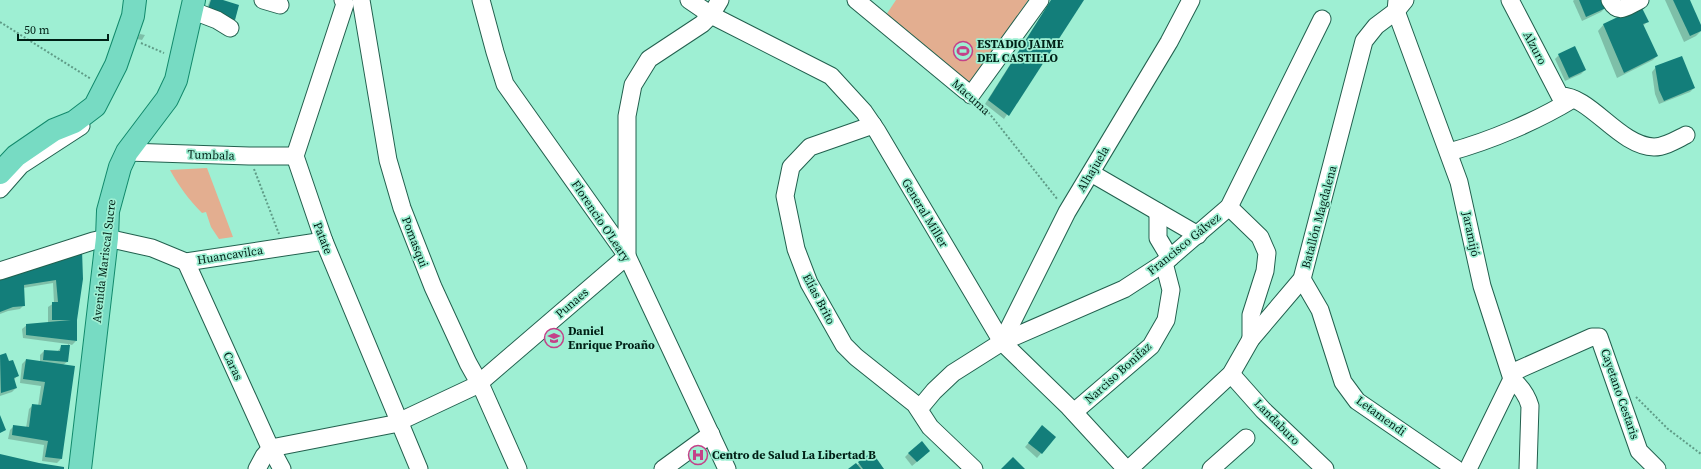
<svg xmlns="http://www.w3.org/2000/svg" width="1701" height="469" font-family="'Source Serif 4',serif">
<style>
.green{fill:#e3ae90}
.shadow{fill:#0003}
.building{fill:#137e7a}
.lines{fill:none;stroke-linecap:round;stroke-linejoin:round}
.minor-casing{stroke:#22604e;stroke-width:19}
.major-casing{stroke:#128a6c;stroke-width:24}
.path{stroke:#5f9c87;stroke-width:2;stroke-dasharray:2 2;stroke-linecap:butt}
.minor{stroke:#fff;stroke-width:17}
.major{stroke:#77dbc3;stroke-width:22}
.labels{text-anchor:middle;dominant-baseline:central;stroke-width:3.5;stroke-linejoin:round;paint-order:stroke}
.poi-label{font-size:12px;font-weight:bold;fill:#002016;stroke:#9eefd3;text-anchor:start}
.street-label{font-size:12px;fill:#002016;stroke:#9eefd3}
</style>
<rect width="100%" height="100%" fill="#9eefd3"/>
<!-- green -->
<g class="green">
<path d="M896,0H1028L973,86L886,15Z"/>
<path d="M207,168L233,237L219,239L211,227L206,212L202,213C189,200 179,186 170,170Z"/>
</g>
<!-- shadow -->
<g class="shadow">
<path d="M210,0H219L234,19L230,23L204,16Z"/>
<path d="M1051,0H1083L1004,119L985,104Z"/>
<path d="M1574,0H1601L1605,8L1601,12L1582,21L1573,1Z"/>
<path d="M1665,0H1689L1701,27V31L1696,36L1684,42Z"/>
<path d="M1648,21L1643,26L1657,56L1653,60L1617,78L1598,31L1604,24Z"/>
<path d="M140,34L145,35L142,40L137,39Z"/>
<path d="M1559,55L1585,70L1581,74L1565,81L1555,59Z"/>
<path d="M1656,67L1694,88L1690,92L1659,104L1655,94L1652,72Z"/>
<path d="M53,258L76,320V341L72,345L69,344L67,362L63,365L61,459L57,463L42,461L44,445L8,439L10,430L14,426L26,428L29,409L33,405L38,406L41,386L20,383L22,364L26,360L40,362V355L44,351L57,352L62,346H68V344L23,338L22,329L27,325L48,323V307L54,303L53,283L23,288L24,305L20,309L8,311L0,314V278Z"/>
<path d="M5,354L8,363L17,376L14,380L16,388L12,392L0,396V356Z"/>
<path d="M1039,431L1055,437L1037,458L1025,447Z"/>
<path d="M909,453L925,455L912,466L905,457Z"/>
<path d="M871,454L883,469H850L857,465Z"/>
</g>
<!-- building -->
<g class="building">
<path d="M211,0H223L239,5L235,20L207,12Z"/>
<path d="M1051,0H1084L1009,116L988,100Z"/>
<path d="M1579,0H1602L1606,8L1586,17Z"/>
<path d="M1673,0H1690L1701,25V31L1690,36Z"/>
<path d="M1641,6L1649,22L1643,24L1658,56L1624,73L1603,24Z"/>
<path d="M1575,46L1586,70L1569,78L1558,54Z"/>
<path d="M1682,56L1695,88L1664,101L1659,90L1655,66Z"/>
<path d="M82,250L83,279L77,320V341L26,335V324L71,320H52V302H58L56,280L24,285L25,306L13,307L0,312V277Z"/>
<path d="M61,345H70L68,362L43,360L44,350L60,351Z"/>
<path d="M6,353L9,361L13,360L19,376L14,378L17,388L1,393L0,355Z"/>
<path d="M26,359L75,366L62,459L45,457L48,441L12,435L13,425L29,427L32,404L41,405L45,382L23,379Z"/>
<path d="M0,415L6,430L0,433Z"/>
<path d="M1042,425L1056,437L1042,454L1028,443Z"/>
<path d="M922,441L930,451L917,462L908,453Z"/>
<path d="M872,452L884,469H863L858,462Z"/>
<path d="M0,454L39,463L64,467V469H0Z"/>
<path d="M1013,457L1025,469H1001Z"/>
<path d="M856,463L861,469H848Z"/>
</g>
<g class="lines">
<!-- minor casing -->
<g class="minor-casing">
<g id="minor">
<path d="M263,0L280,5"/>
<path d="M343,0L345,4L295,156L324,241L419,469"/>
<path d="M361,0L388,160L402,208L433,287L468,363L482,388L518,469"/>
<path d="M481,0L495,52L505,84L627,256L727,469"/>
<path d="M689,0L711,15L831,76L864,112L877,131L1002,342L1069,407L1126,469"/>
<path d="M856,0L966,91"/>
<path d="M1397,0L1396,11L1459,182L1482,286L1512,379C1521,387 1527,395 1530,406L1528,469"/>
<path d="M1510,0L1560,96C1590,95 1619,146 1654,147C1665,147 1676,140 1686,135"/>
<path d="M1610,0C1619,16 1627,6 1640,0"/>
<path d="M191,10L217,20L230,28"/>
<path d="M971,95L1040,0"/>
<path d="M873,125L810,147L791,167L785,196L796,249L809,283L844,345L856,357L915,404L930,427L974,469"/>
<path d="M127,152L249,156H295"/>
<path d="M1449,152C1490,141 1537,121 1573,99"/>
<path d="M1091,173L1198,235"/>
<path d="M0,189L21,165L81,126"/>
<path d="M1229,207L1260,237L1267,253L1265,271L1251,315V339"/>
<path d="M1158,212V238L1170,258"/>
<path d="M186,262L268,443L282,469"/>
<path d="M0,271L93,241L107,238L152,248L186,262L324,241"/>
<path d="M1302,279L1320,310L1343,382L1357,401L1456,469"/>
<path d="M1002,342L1067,212L1169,42L1191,0"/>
<path d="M1511,373L1592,337H1599L1639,451L1657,469"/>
<path d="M1231,374L1263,410L1325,469"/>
<path d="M919,409L934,391L953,373L1002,342L1124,289L1164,263L1229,207L1322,19"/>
<path d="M1074,412L1151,346L1166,320L1171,290L1164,263"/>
<path d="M257,469L264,456L271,448L394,424L475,386L485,378L627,256V116L633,85L649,59L702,24L711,15L720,0"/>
<path d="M663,469L711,434"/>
<path d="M1129,469L1231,374L1251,339L1302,279L1364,41L1376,26L1396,11L1405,0"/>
<path d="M1211,469L1246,438"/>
<path d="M1468,469L1512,379"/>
</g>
</g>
<!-- major casing -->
<g class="major-casing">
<g id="major">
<path d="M0,173L16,156L54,130L74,122L95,106L116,65L133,16L135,0"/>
<path d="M80,469L107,238L108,211L120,167L127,152L167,99L176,80L194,0"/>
</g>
</g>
<!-- path -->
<g class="path">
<path d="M0,22L91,79"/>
<path d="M141,43L164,53"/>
<path d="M981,103L1058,200"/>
<path d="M254,169L279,234"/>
<path d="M1636,397L1668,429L1701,454"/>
</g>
<!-- minor -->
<use href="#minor" class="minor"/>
<!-- major -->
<use href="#major" class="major"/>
</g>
<!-- icons -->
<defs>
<g id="stadium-ring" transform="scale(1)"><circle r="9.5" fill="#9eefd3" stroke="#c44188" stroke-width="1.5"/><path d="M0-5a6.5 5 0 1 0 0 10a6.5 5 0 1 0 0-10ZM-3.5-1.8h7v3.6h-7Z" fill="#c44188"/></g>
<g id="school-ring" transform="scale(1)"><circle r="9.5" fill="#9eefd3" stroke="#c44188" stroke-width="1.5"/><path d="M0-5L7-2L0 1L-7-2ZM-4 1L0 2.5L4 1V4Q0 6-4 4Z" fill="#c44188"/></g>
<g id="hospital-ring" transform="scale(1)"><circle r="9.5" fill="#9eefd3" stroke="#c44188" stroke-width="1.5"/><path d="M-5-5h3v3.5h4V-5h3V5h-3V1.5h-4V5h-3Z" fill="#c44188"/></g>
</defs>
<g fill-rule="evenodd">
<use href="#stadium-ring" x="963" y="51"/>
<use href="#school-ring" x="554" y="338"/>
<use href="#hospital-ring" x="698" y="455"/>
</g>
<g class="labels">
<!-- poi labels -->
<g class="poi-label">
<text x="977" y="44">ESTADIO JAIME<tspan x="977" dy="14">DEL CASTILLO</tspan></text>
<text x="568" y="331">Daniel<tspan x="568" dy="14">Enrique Proaño</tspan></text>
<text x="712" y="455">Centro de Salud La Libertad B</text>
</g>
<!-- street labels -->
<g class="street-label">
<text transform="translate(1535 48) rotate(62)">Alzuro</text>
<text transform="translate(971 97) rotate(42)">Macuma</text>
<text transform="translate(211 155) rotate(2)">Tumbala</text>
<text transform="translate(1093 169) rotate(-59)">Alhajuela</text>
<text transform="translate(925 213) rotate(59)">General Miller</text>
<text transform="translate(1319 217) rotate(-75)">Batallón Magdalena</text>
<text transform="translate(601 221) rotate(56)">Florencio O'Leary</text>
<text transform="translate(1471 234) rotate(78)">Jaramijó</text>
<text transform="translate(323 238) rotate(69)">Patate</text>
<text transform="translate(415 242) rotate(69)">Pomasqui</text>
<text transform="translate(1184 244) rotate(-39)">Francisco Gálvez</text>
<text transform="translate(230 255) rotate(-9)">Huancavilca</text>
<text transform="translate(104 261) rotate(-83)">Avenida Mariscal Sucre</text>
<text transform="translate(819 299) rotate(62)">Elías Brito</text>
<text transform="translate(572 303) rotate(-41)">Punaes</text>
<text transform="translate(233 366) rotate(65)">Caras</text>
<text transform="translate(1118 373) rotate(-42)">Narciso Bonifaz</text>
<text transform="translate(1620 394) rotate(71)">Cayetano Cestaris</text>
<text transform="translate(1381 416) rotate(36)">Letamendi</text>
<text transform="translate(1277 422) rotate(45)">Landaburo</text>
</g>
</g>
<!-- scale -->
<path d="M18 34v6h90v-6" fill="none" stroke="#002016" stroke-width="2"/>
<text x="24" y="34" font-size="12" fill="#002016" stroke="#9eefd3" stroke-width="3" paint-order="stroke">50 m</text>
</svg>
